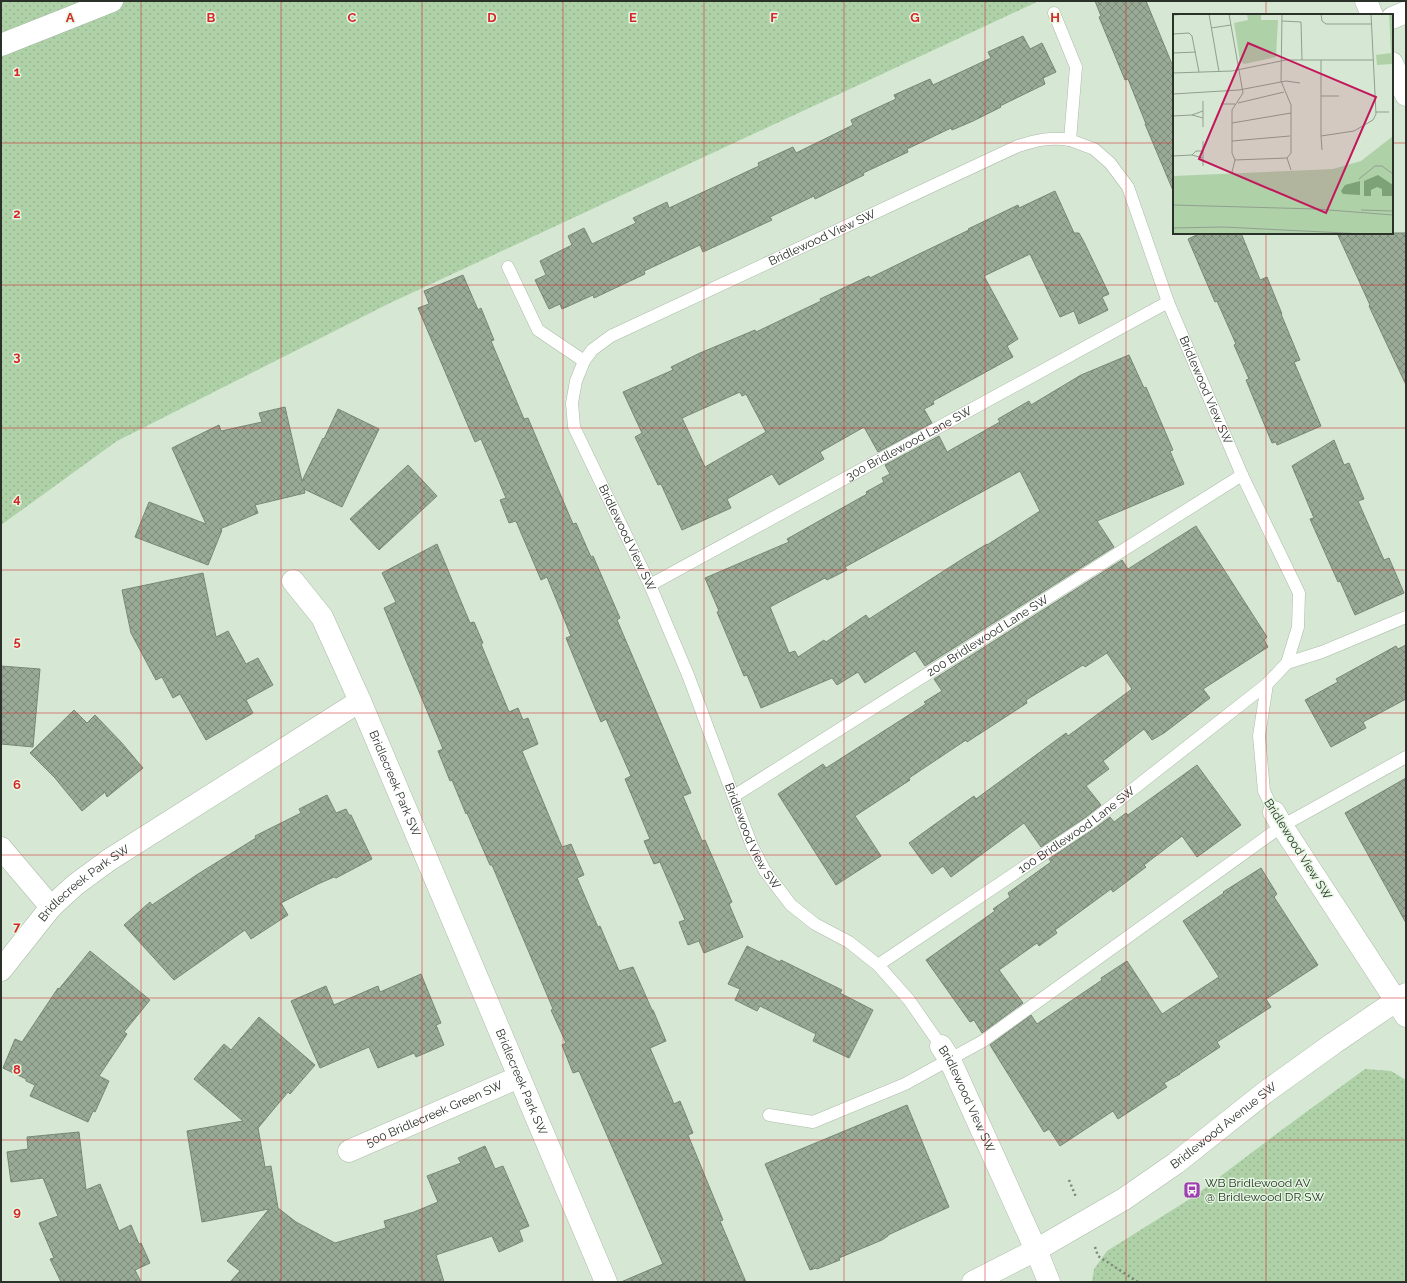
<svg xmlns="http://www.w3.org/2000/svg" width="1407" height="1283" font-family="Raleway,sans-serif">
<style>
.grass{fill:url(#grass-dots)}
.building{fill:url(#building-cross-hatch);stroke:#788875;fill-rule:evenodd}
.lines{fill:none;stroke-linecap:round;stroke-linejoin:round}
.service-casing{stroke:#aabca8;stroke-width:13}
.minor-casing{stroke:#aabca8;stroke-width:23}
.motorway-casing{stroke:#aabca8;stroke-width:23}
.path{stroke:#7a8678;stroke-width:2.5;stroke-dasharray:2 3;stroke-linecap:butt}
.service{stroke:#fff;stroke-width:12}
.minor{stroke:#fff;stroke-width:22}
.motorway{stroke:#fff;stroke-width:22}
.grid{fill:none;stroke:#d62828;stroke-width:1;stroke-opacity:0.55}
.labels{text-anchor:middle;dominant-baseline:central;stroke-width:3;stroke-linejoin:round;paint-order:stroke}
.street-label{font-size:12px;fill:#2a3129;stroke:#e3f6e0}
.poi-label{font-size:12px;fill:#2a3129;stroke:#e3f6e0;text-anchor:start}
.inset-road{fill:none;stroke:#919f8f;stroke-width:1}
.view{fill:#c2185b;fill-opacity:0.15;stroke:#c2185b;stroke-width:2}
.inset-edge{fill:none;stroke:#2a3129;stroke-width:2}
.grid-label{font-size:13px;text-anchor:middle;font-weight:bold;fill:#d62828;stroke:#e3f6e0;stroke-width:3;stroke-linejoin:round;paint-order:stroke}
</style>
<defs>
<pattern id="grass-dots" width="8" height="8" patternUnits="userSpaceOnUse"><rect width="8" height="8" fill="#aed1a8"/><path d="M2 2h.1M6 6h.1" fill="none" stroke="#96b491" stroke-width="1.8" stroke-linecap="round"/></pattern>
<pattern id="building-cross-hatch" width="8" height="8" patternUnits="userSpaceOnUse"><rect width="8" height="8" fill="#99aa96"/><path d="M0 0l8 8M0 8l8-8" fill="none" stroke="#7d8b7a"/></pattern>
</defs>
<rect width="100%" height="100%" fill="#d6e8d3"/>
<!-- grass -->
<g class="grass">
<path d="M1,1H1039L388,304L117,441L1,525Z"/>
<path d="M1365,1069L1391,1071L1406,1080V1282H1092L1094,1269L1107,1251L1193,1197L1283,1129Z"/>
</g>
<!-- building -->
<g class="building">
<path d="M1095,1H1146L1174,69V193L1145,124H1146L1128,79L1125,80L1099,17L1101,16Z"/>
<path d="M1023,36L1030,49L1042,43L1056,72L1043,78L1045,84L1000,106L1001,107L973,121L952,130L951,128L907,149L908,152L863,173L864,175L815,199L814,196L770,217L772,220L703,252L700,245L644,271L645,274L594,298L593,295L562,309L560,304L549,309L535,280L546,275L540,261L572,245L568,236L584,228L592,244L636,223L633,218L667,202L669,208L759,166L758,163L793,147L796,153L853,125L851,120L896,99L894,95L930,79L933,85L991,58L988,52Z"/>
<path d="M1055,191L1074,233H1079L1084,242L1109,294L1102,297L1108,310L1079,324L1074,311L1060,317L1030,254L984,276L1018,339L1007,346L1013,357L933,401L934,404L924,409L932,423L878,452L864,427L820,452L824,459L779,485L772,474L727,499L731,508L682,530L661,484L658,485L635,437L642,433L623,392L673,370L671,367L700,353L755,330L756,332L821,301L820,299L869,276L870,278L919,254L969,230L968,229L1018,205L1019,208ZM740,392L742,396L746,394L766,432L705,467L682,418Z"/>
<path d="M1201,233H1241L1260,280L1267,277L1282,314H1281L1300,360L1294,362L1321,426L1277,445L1276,442L1272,443L1246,380L1249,379L1234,345L1236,344L1217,301L1215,302L1188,239Z"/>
<path d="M1337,233H1406V385L1369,306L1370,305Z"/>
<path d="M463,275L478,310L481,308L494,340L491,341L524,419L528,418L573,524L576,523L591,557L593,556L620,618L617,620L691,793L683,796L702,841L705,840L732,902L729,904L743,937L704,953L699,941L688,945L679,922L685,920L660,862L654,864L644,841L650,839L625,779L631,776L606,719L601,722L582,677L566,638L571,636L547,577L541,580L516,521L509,523L500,500L506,498L481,439L475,442L418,308L429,304L424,291Z"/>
<path d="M1129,355L1144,388L1146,387L1173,450L1170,451L1184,484L1097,521L1114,547L925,666L915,651L865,683L858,672L837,685L832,678L761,708L747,675L744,676L717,612L719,611L705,578L789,542L787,539L867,494L866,492L884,482L882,478L890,474L885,465L939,436L947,452L1000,422L998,419L1029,401L1031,405L1081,375ZM1020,471L1040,511L987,545V544L967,556L869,619L866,615L826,642L824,640L798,657L795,651L789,653L770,607L825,578L827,580L847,570L845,567Z"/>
<path d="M285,407L302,481L323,438L324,439L338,409L379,429L342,507L304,489L305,493L255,505L258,513L220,529L222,530L208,565L135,537L149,502L206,524L172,448L219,425L221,431L262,422L259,413Z"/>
<path d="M1334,440L1344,465L1349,463L1364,499L1358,501L1384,560L1389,558L1404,593L1355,615L1340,581L1338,582L1310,519L1314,518L1292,466Z"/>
<path d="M408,465L437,496L379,550L350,519Z"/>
<path d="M1196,526L1267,637L1264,640L1268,647L1203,689L1210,698L1164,733L1152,740L1144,729L1103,761L1109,769L1086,786L1101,805L1086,817L1041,847L1024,823L951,877L943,866L932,874L909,843L974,796L976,799L1066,733L1068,736L1132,689L1107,653L1085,667L1083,665L1026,700L1027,703L967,742L966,740L909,778L910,780L855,816L881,856L836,885L778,794L823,764L826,768L926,704L924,702L942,691L934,679L1122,560L1128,569Z"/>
<path d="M437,544L470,623L474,622L483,643L481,644L509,712L518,708L523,720L528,718L538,744L522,751L562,847L571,844L584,875L577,878L598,927L600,926L619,971L633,967L652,1010H653L666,1041L650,1048L674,1104L680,1101L693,1133L688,1135L723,1220L720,1221L746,1282H621L663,1264L579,1071L573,1073L562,1045L566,1043L551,1010L553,1009L492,865H490L467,813L466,814L452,780L450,781L438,751L443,749L384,608L396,602L382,573Z"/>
<path d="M203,573L216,637L228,631L246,664L258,658L273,685L246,700L253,713L206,740L180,694L173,698L162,677L156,680L131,633L122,590Z"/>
<path d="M1406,645V699L1363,722L1366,728L1331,747L1305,700L1338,682L1336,679L1396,646L1398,649Z"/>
<path d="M1,666L40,669L33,747L1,744Z"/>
<path d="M74,710L87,723L95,715L121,742L143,768L107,797L105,792L82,811L55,778L30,753Z"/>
<path d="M1197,765L1241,825L1197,857L1182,836L1144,865L1146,867L1113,892L1111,889L1055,930L1057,933L1039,946L1037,943L999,970L1023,1003L982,1033L974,1020L970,1022L926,960L995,911L993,909L1010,897L1008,893L1051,862L1049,859L1094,829L1110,817L1114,822L1126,813L1128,815Z"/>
<path d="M1406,778V923L1345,813Z"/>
<path d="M327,795L336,813L346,809L349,815H351L372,859L336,878L334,877L318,884L281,903L288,915L251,939L245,930L174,980L124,925L150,902L152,905L198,874L256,838L255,836L301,813L299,809Z"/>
<path d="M1261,868L1277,894L1274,897L1318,965L1266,999L1271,1007L1217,1042L1220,1047L1179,1074H1180L1164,1083L1167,1087L1118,1119L1113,1111L1060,1146L1049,1129L1044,1132L990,1045L1031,1015L1037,1024L1102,980L1101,978L1127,961L1162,1014L1219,977L1183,921L1224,893L1223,892Z"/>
<path d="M747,946L780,962L781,960L842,990L840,993L873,1010L849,1058L813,1041L816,1034L760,1006L757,1011L735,1000L740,989L728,984Z"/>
<path d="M90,951L150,1000L124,1032L127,1034L99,1076L109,1081L95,1112L93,1111L88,1122L30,1096L35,1085L26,1081V1079L3,1068L15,1039L22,1042L58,988L59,989Z"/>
<path d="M421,974L441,1023L436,1025L444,1045L416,1057L414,1053L378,1068L369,1047L320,1068L291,1001L326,986L334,1005L378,986L380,992Z"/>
<path d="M259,1017L315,1065L290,1094L288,1092L258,1128L265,1167L271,1166L278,1208L296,1222L335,1243L386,1228L384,1221L414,1212L438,1202L427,1176L461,1163L458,1158L485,1146L495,1169L503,1166L529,1226L519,1230L523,1241L499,1252L492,1236L436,1255L444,1282H230L240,1271L227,1261L269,1209L202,1222L187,1131L243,1121L194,1079L224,1044L231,1050Z"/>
<path d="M907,1105L949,1207L888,1235V1236L882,1240L839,1258L840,1260L817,1269L816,1268L810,1270L765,1164Z"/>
<path d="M79,1132L86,1190L100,1184L119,1231L131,1225L139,1244L141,1243L150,1263L135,1270L141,1282H61L50,1259L54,1258L39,1223L58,1216L43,1178L11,1182L7,1152L28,1149L27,1137Z"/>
</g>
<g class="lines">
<!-- service casing -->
<g class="service-casing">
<g id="service">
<path id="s1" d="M1054,13L1076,67L1070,140L1094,149L1110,163L1128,187L1168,302L1242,475L1299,593L1298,627L1287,663L1267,684L1259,736L1264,791L1274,812"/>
<path id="s2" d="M508,267L538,330L584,361L576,381L572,403L574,427L650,585L688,675L752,846L765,871L791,905L815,924L849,942L878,965L909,1000L941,1046"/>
<path id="s3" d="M584,361L592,350L611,336L1018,146C1037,140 1050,137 1070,140"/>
<path id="s4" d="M650,585L1168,302"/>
<path d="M1287,663L1322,652L1406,617"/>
<path id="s5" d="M734,796L1242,475"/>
<path id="s6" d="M878,965L1090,823L1267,684"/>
<path d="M769,1115L813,1122L905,1084L983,1041L1282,826L1406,757"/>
</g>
</g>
<!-- minor casing -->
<g class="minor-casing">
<g id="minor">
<path d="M1366,1L1372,15"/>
<path d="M1392,18L1406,12"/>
<path d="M1392,63L1406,95"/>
<path d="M293,581L322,617L360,701"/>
<path d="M1274,812L1282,826L1406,1016"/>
<path d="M1,848L51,907"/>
<path id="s7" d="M1,970L51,907L75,885L109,860L360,701L606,1282"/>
<path id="s8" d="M941,1046L950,1060L1036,1250L1049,1282"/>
<path id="s9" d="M349,1151L519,1077"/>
<path id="s10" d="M973,1282L1036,1250L1124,1199L1176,1163L1267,1091L1334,1043L1406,994"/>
</g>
</g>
<!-- motorway casing -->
<g class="motorway-casing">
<path id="motorway" d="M1,45L112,1"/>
</g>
<!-- path -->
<g class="path">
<path d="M1069,1180L1076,1197"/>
<path d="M1095,1247L1098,1256L1138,1282"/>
</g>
<!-- service -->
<use href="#service" class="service"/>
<!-- minor -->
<use href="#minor" class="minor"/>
<!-- motorway -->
<use href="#motorway" class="motorway"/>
</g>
<!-- grid -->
<path class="grid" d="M141,1V1282M281,1V1282M422,1V1282M563,1V1282M704,1V1282M844,1V1282M985,1V1282M1126,1V1282M1266,1V15M1,143H1174M1392,143H1406M1266,233V1282M1,285H1406M1,428H1406M1,570H1406M1,713H1406M1,855H1406M1,998H1406M1,1140H1406"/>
<!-- icons -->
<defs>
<g id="bus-square" transform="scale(0.9)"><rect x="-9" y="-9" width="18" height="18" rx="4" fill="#9c42ad" stroke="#e3f6e0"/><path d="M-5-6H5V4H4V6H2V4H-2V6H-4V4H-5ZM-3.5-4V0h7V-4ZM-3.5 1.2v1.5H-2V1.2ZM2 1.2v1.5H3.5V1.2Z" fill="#fff"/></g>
</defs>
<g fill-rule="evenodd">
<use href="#bus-square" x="1192" y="1190"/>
</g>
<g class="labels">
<!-- street labels -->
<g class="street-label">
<text stroke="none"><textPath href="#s3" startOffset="270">Bridlewood View SW</textPath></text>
<text stroke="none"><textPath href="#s1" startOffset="426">Bridlewood View SW</textPath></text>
<text stroke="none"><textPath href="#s4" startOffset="295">300 Bridlewood Lane SW</textPath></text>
<text stroke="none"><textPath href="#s2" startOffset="316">Bridlewood View SW</textPath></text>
<text stroke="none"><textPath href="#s5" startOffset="300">200 Bridlewood Lane SW</textPath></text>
<text stroke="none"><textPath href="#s7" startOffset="542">Bridlecreek Park SW</textPath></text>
<text stroke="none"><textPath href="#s6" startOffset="240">100 Bridlewood Lane SW</textPath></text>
<text stroke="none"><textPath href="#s2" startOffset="640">Bridlewood View SW</textPath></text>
<text transform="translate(1298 849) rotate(58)">Bridlewood View SW</text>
<text stroke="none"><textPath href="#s7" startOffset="121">Bridlecreek Park SW</textPath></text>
<text stroke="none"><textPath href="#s7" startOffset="866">Bridlecreek Park SW</textPath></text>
<text stroke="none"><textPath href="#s8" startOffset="59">Bridlewood View SW</textPath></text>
<text stroke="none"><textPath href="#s9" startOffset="93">500 Bridlecreek Green SW</textPath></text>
<text stroke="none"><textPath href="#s10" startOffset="296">Bridlewood Avenue SW</textPath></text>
</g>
<!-- poi labels -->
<g class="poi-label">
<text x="1205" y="1183">WB Bridlewood AV<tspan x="1205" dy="14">@ Bridlewood DR SW</tspan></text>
</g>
</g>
<!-- overview -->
<g transform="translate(1173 14)">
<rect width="220" height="220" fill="#d6e8d3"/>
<path d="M74,0H88V6H105L103,43L71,50L67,47L61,9L75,6ZM216,0H220V57L219,50L204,51L203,41L218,39ZM220,122V220H0V162L160,155L188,147Z" fill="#aed1a8"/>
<path d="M205,161L220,171V182H209V175L204,173L198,176V182H191V167ZM187,167V181L170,180L168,177L172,171Z" fill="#7da277"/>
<path class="inset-road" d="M36,0L46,58M56,0L70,79L59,96V139L62,146L59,158M109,0L108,67L118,91V139L114,144L118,156M148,0L149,7L153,10H198M0,1L14,0M109,7L128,8L129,46M38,14L58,11M0,20L16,19L19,22L26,58M0,39L23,38M148,46V122L181,117L200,106L203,100L198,0M0,59L59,57L113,46H201M0,80L66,76L113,67L127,69M148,82H166M30,87V113M65,89L111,78M48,90H62M30,97L19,101L30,104M203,98H216M0,102L19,101M59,109L118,99M148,122L149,136M30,127V152M59,127L117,122M30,137H23L19,141L30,144M0,142L19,141M62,146L114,144M186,165L202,152H209L220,160M0,191L143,195L220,201M188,196L220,197M0,214L50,213L192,220"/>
<path class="view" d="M75,29L203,83L153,199L26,145Z"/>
<rect width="220" height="220" class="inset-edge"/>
</g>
<g class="grid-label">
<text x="70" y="22">A</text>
<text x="211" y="22">B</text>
<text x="352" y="22">C</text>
<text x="492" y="22">D</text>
<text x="633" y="22">E</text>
<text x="774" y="22">F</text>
<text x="915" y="22">G</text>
<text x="1055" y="22">H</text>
<text x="17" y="76">1</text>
<text x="17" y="218">2</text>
<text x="17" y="361">3</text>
<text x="17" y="503">4</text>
<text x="17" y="646">5</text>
<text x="17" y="789">6</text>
<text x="17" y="931">7</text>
<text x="17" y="1074">8</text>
<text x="17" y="1216">9</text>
</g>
<!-- border -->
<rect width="1407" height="1283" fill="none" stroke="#2a3129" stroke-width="4"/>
</svg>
